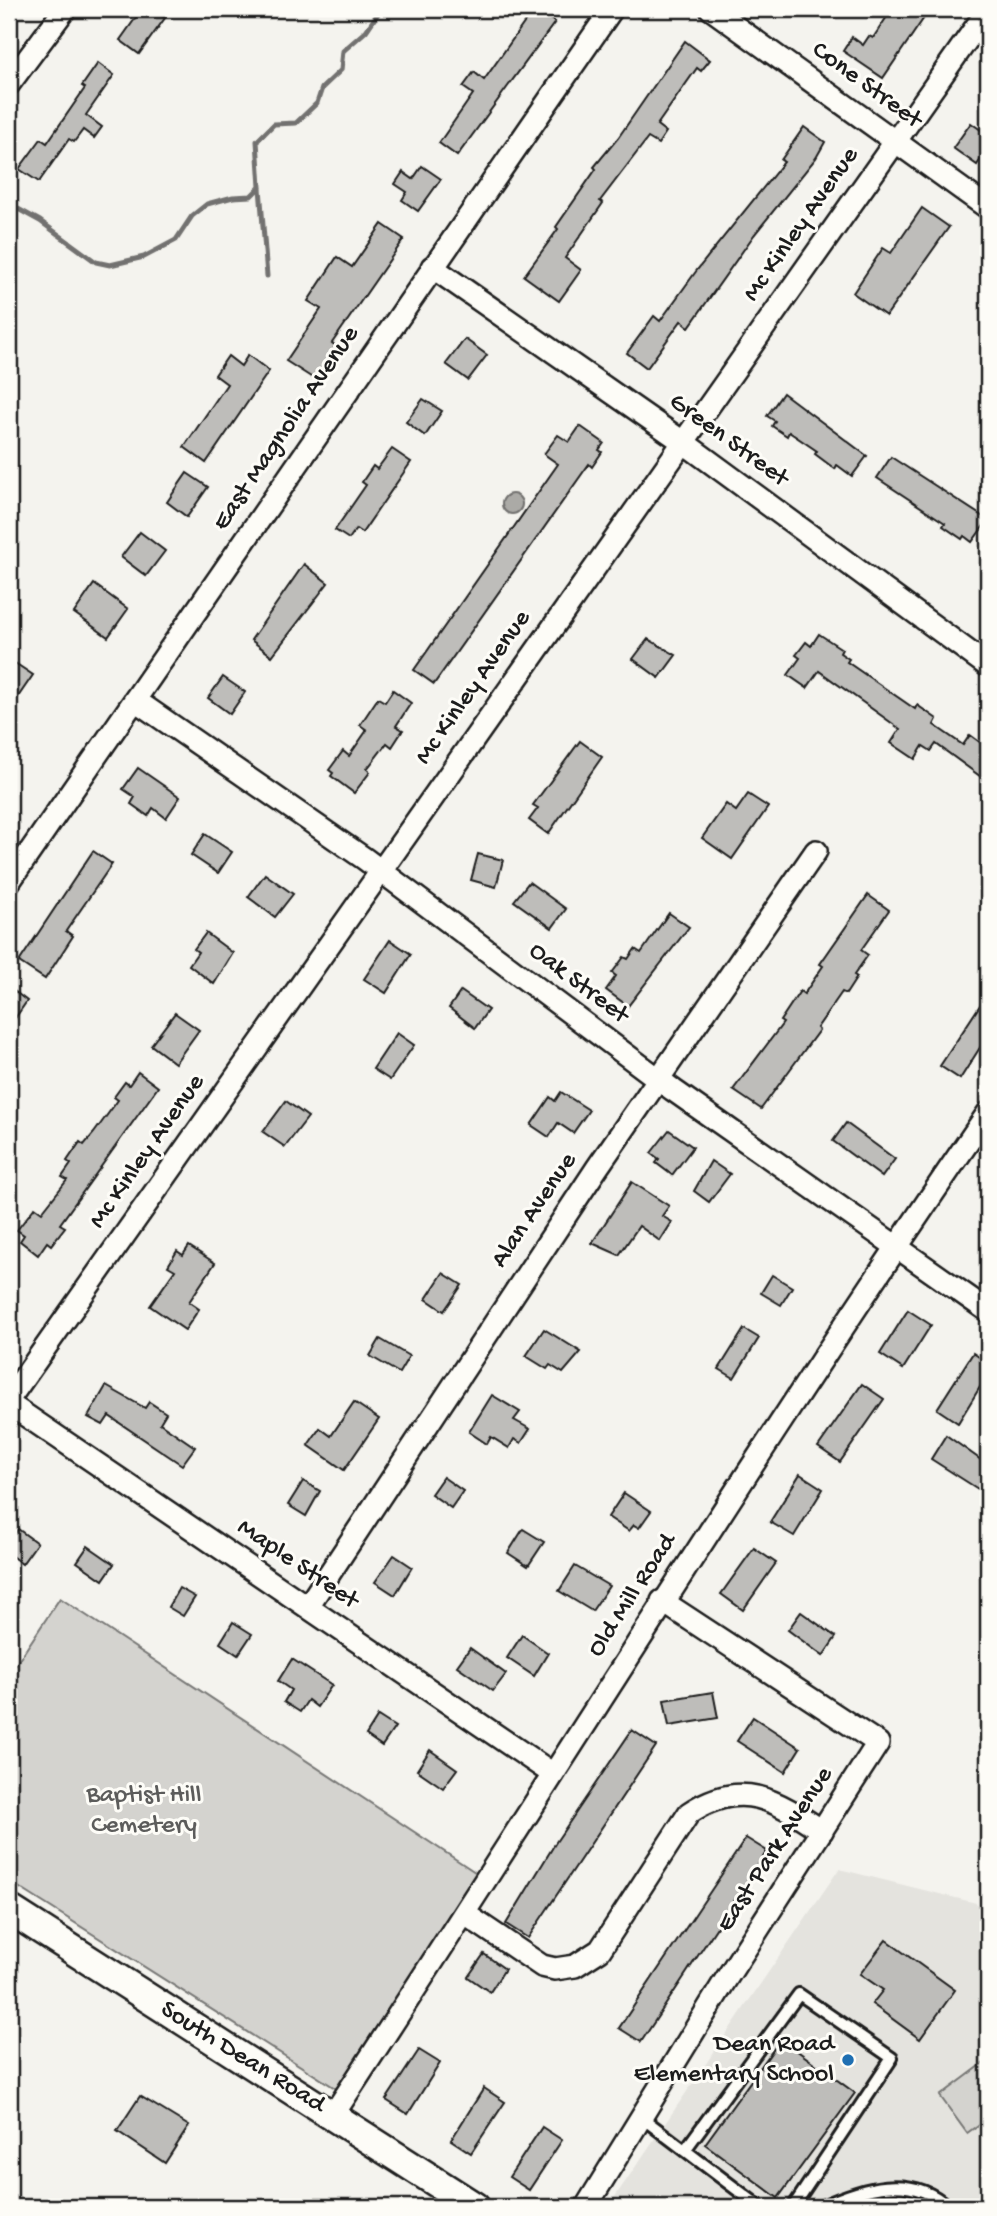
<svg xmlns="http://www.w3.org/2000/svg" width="997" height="2216" font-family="'Gochi Hand',sans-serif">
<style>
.built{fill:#e4e3de}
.green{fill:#d4d3cf;stroke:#787876;stroke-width:2}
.water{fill:#abaaa6;stroke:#72716f;stroke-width:2}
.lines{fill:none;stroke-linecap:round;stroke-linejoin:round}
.stream{stroke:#72716f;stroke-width:5}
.building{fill:#bebdba;stroke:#1c1c1c;stroke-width:2}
.lane-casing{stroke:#1c1c1c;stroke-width:16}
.street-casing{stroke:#1c1c1c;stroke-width:26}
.secondary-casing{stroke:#1c1c1c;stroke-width:33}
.lane{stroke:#fdfcf7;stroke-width:10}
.street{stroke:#fdfcf7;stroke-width:21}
.secondary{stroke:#fdfcf7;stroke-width:28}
.poi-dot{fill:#1f6fb2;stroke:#fdfcf7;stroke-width:2.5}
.labels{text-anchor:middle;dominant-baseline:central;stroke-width:6;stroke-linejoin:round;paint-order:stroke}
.street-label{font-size:26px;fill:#1c1c1c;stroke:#fdfcf7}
.park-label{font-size:26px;fill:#5c5c5b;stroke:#fdfcf7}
.poi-label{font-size:26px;fill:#1c1c1c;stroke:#fdfcf7;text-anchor:end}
</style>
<rect width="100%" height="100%" fill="#f4f3ee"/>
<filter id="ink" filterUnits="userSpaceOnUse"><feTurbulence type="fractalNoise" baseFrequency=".0143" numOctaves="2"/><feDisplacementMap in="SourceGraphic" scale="14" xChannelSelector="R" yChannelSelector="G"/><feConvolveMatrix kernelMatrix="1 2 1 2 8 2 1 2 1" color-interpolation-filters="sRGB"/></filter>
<g filter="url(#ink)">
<!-- built -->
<path class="built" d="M839,1869L976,1903L988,1914V2207H608Z"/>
<!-- green -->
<g class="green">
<path d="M60,1598L478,1874L340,2091L9,1881V1675Z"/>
<path d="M988,2060V2118L967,2133L940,2096Z"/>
</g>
<!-- water -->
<circle class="water" cx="512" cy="504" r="10"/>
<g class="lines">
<!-- stream -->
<g class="stream">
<path d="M260,188L267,276"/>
<path d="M9,204L40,221L96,262L110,265L144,257L176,240L192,216L207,204L233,197L251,196L260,187L257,141L274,124L296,123L317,103L322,88L341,70L343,51L366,31L381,9"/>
</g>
</g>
<!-- building -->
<g class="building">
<path d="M142,9H152L165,18L139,54L120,40Z"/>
<path d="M534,9L555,22L457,156L439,143L473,94L463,87L474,72L484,80Z"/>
<path d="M892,9H930L883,78L843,51L852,37L863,45L869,36L873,38Z"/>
<path d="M685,41L710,60L701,71L697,68L657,125L666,132L658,144L648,138L600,201L603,203L565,258L581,270L559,301L524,276L558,229L556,227L596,169L594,167L618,138Z"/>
<path d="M98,63L114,75L86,115L102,127L94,138L83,130L74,142L69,139L39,182L19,169L41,139L47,143L85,88L82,86Z"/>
<path d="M971,123L988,135V149L977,165L953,148Z"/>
<path d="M804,127L825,142L816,158L754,235L689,327L681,321L647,368L627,353L654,316L660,321L697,270L784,162L781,160Z"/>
<path d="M422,166L441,179L418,211L402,200L407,192L395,184L403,172L413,179Z"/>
<path d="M922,208L949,227L886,316L853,293L883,248L891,253Z"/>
<path d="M382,224L404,239L332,343L336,346L314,379L286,361L321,309L308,301L337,257L352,267Z"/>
<path d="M465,339L487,355L468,380L446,364Z"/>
<path d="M248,355L269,371L206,463L184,447L227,384L215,375L228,356L241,366Z"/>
<path d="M783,393L867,456L852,476L837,465L835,469L815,454L817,451L789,432L787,436L772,426L775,421L767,416Z"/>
<path d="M423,399L442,411L425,436L406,422Z"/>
<path d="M580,426L604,443L599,450L602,452L592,467L589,464L434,684L414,670L558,464L544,454L558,435L569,442Z"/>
<path d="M392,449L411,462L362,533L356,529L349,539L335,530L366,485L362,482L373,466L377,469Z"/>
<path d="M891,457L988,520L972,542L964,536L962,539L943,526L945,523L877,478Z"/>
<path d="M187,473L208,487L187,517L167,502Z"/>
<path d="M140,532L165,551L146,576L121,557Z"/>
<path d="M304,564L328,583L272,656L251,640Z"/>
<path d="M94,584L128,609L108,637L74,613Z"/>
<path d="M819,634L842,649L840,653L849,659L847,662L915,709L917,705L937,719L934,725L963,745L970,735L988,748V782L936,744L931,751L923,746L915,759L891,743L900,729L819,671L807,688L788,675L800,658L796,655L806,642L811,646Z"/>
<path d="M648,639L676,655L659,678L633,659Z"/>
<path d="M9,659L33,675L9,710Z"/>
<path d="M223,677L245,692L230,714L208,698Z"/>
<path d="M393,690L411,703L396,726L403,730L392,747L387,743L367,769L370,772L354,793L331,776L333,773L329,770L343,751L349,756L367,730L360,725L378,698L385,702Z"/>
<path d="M580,741L602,757L548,834L529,820L538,808L533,805Z"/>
<path d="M138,768L180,797L166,818L153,808L148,816L131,804L135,797L123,789Z"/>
<path d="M748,794L768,807L732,859L702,838L726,804L736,811Z"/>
<path d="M205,834L232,852L218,873L191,855Z"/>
<path d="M93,851L112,864L66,931L73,936L45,979L19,962Z"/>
<path d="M478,854L503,860L496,887L471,880Z"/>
<path d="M265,874L293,894L275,917L248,897Z"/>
<path d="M529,882L566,909L552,928L514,901Z"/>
<path d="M868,895L889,910L861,950L868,955L854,975L857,977L846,994L842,992L817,1028L819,1030L761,1109L733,1090L783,1023L780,1021L800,991L804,994L823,966L820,964Z"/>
<path d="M669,913L689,927L628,1006L606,990L616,976L612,973L624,957L628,959L635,949L641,953Z"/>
<path d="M206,933L233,953L214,984L189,965L198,952L194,949Z"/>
<path d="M390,940L411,954L386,993L364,979Z"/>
<path d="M9,987L27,1001L9,1027Z"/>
<path d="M461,991L488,1010L475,1028L449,1008Z"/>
<path d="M988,993V1035L960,1079L940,1066Z"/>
<path d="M175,1013L199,1030L175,1063L151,1045Z"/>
<path d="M397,1033L414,1045L390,1080L373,1069Z"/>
<path d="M138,1072L158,1087L60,1224L65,1227L51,1245L47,1242L38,1255L20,1241L24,1235L17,1230L35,1207L42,1212L67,1180L62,1177L71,1164L67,1161L80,1142L84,1145L94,1133L118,1100L114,1097L125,1082L129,1085Z"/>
<path d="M561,1092L589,1110L573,1133L558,1123L549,1137L531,1125L550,1097L555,1101Z"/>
<path d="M286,1101L308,1117L285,1147L263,1132Z"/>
<path d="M846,1123L895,1159L882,1177L833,1141Z"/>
<path d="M669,1130L693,1147L672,1175L656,1163L659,1159L651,1153Z"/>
<path d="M711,1161L730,1174L709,1202L694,1191Z"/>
<path d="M632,1182L669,1206L662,1216L672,1222L660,1241L639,1226L619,1255L592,1243Z"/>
<path d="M189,1246L215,1263L189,1302L199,1309L185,1330L150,1306L175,1270L168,1266L177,1251L183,1255Z"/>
<path d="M443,1273L462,1285L444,1311L426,1299Z"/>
<path d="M772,1275L792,1287L781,1305L761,1293Z"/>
<path d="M908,1310L931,1325L903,1369L880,1354Z"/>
<path d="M544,1329L581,1352L563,1373L550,1365L547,1369L526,1356Z"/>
<path d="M744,1329L759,1338L734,1378L719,1369Z"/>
<path d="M380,1339L409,1356L399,1373L370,1356Z"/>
<path d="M973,1353L988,1363V1374L958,1423L937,1409Z"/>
<path d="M862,1384L884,1399L840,1462L818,1447Z"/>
<path d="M106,1386L145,1408L149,1402L166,1413L160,1423L195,1447L182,1465L109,1416L103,1425L88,1417Z"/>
<path d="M492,1395L520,1412L514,1420L530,1429L521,1443L514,1439L509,1448L491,1437L487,1444L469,1432Z"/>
<path d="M354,1402L379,1419L344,1470L308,1445L320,1428L331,1436Z"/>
<path d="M946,1435L988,1465V1474L978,1489L931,1459Z"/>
<path d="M800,1474L823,1489L794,1536L770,1522Z"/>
<path d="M443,1477L463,1491L451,1508L431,1494Z"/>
<path d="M303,1481L320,1491L306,1516L288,1505Z"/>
<path d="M624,1493L651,1511L639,1528L634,1525L629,1531L608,1517Z"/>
<path d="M18,1529L37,1543L22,1564L9,1554V1542Z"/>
<path d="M523,1529L544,1542L528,1566L508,1553Z"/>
<path d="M88,1546L114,1564L103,1580L77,1562Z"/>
<path d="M754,1548L776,1563L743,1610L721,1594Z"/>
<path d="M394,1555L412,1567L395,1595L375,1582Z"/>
<path d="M575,1566L609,1586L592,1611L559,1591Z"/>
<path d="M179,1588L195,1597L183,1616L168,1607Z"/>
<path d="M801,1612L836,1637L823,1656L788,1630Z"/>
<path d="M233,1622L252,1634L238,1655L220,1643Z"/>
<path d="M522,1635L548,1653L534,1676L507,1658Z"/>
<path d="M470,1648L506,1674L493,1691L457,1666Z"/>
<path d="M292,1659L332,1685L317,1707L308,1700L300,1712L284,1702L291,1690L278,1681Z"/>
<path d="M713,1692L718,1718L669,1726L664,1700Z"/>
<path d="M378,1716L395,1727L382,1746L366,1735Z"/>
<path d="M753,1717L800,1748L785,1772L737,1741Z"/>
<path d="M632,1730L656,1746L528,1938L506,1924L556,1842Z"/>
<path d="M430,1750L457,1769L443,1788L417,1770Z"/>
<path d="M746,1838L767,1851L641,2042L619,2028Z"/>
<path d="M886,1940L955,1990L920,2039L872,2004L883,1990L860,1974Z"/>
<path d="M484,1954L505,1969L490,1992L468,1977Z"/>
<path d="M781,2039L855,2093L778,2198L705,2144Z"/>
<path d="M419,2050L440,2063L408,2114L386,2100Z"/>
<path d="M484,2088L505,2102L471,2153L451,2140Z"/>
<path d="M140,2096L189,2126L165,2163L117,2131Z"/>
<path d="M542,2127L562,2140L529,2190L509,2177Z"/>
</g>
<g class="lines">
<!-- lane casing -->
<g class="lane-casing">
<g id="lane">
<path d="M641,2117L760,2207"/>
<path d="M685,2150L799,1994L892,2058L793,2207"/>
<path d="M820,2207C862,2188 911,2172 948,2207"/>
</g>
</g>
<!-- street casing -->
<g class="street-casing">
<g id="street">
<path d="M711,9L988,208"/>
<path d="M9,84L65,9"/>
<path d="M432,267L683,442L988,666"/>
<path d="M135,700L365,859L673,1090L988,1311"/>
<path d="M9,882L612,9"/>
<path d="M9,1399L988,10"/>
<path d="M9,1404L553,1774"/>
<path d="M308,1606L597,1168L816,851"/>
<path d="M465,1914L542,1966L555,1969L575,1966L600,1950L689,1813C741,1778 776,1800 822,1831"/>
<path d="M333,2115C552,1781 761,1442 988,1113"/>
<path d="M586,2207L723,1984L878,1743L662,1601"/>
</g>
</g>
<!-- secondary casing -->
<g class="secondary-casing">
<path id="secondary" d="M9,1909L475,2207"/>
</g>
<!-- lane -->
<use href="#lane" class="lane"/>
<!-- street -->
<use href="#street" class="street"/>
<!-- secondary -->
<use href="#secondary" class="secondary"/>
</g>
</g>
<!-- markers -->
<circle class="poi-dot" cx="848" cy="2060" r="7"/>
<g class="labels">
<!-- street labels -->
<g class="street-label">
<text transform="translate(866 86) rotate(36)">Cone Street</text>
<text transform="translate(802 225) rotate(-55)">Mc Kinley Avenue</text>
<text transform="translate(287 429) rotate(-56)">East Magnolia Avenue</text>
<text transform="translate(728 441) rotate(36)">Green Street</text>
<text transform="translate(474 688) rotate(-55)">Mc Kinley Avenue</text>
<text transform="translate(578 984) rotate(37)">Oak Street</text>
<text transform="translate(148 1152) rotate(-55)">Mc Kinley Avenue</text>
<text transform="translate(535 1211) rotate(-56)">Alan Avenue</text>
<text transform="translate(297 1565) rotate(34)">Maple Street</text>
<text transform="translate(633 1596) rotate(-57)">Old Mill Road</text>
<text transform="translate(776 1850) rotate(-57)">East Park Avenue</text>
<text transform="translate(242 2058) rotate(32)">South Dean Road</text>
</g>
<!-- park labels -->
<g class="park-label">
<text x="144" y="1796">Baptist Hill<tspan x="144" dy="30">Cemetery</tspan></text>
</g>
<!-- poi labels -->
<g class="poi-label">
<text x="834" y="2045">Dean Road<tspan x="834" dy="30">Elementary School</tspan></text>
</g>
</g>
<!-- margin -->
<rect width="997" height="2216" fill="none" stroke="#fdfcf7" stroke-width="35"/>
<rect x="18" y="18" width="962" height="2181" fill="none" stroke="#1c1c1c" stroke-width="2.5" filter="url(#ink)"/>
</svg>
